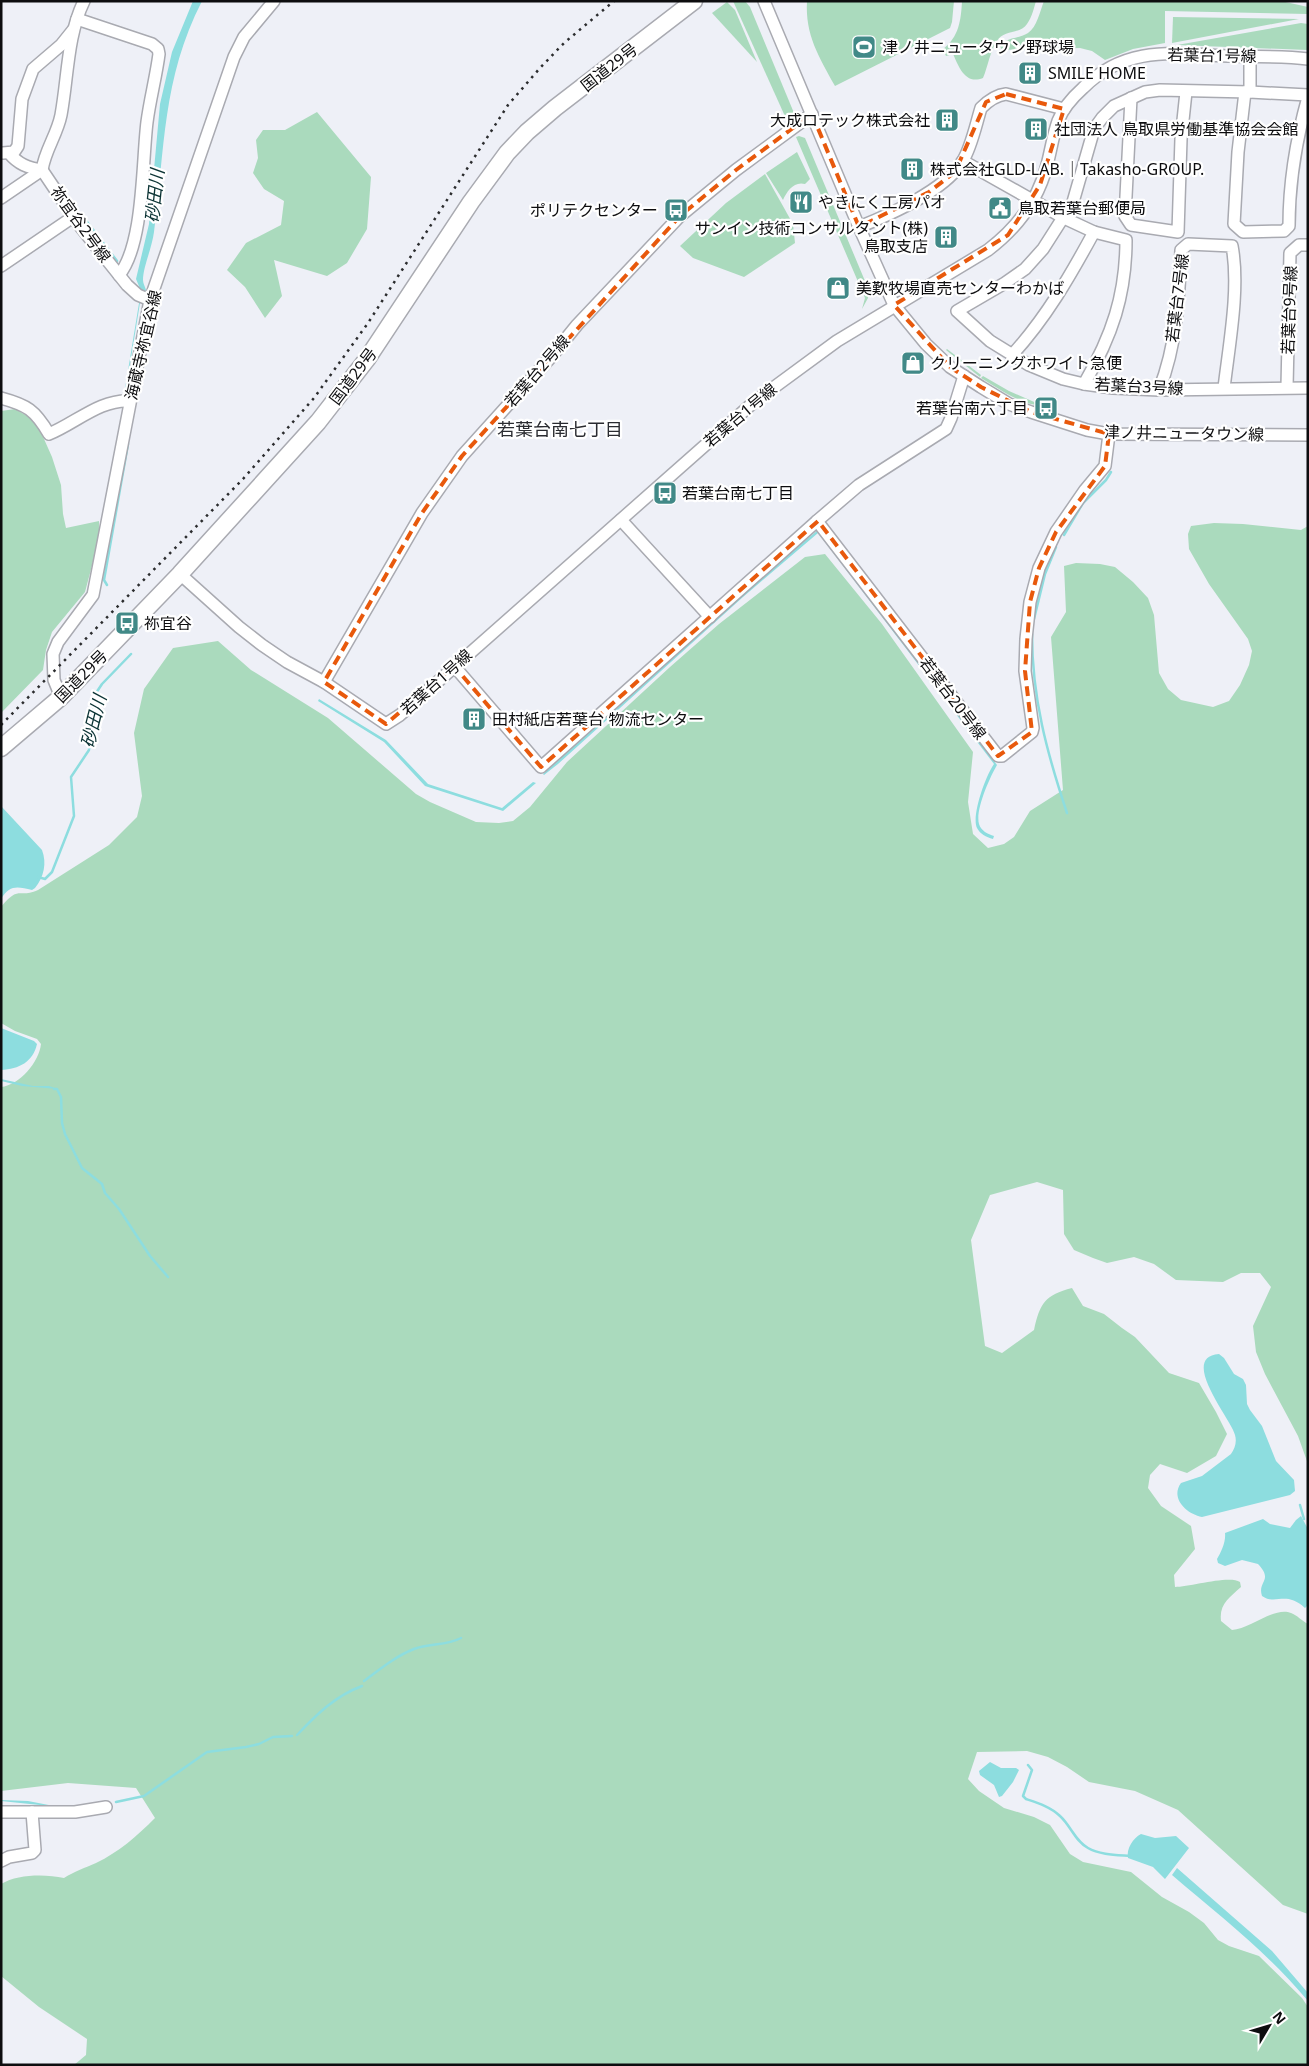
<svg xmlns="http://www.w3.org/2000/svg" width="1309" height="2066" font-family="'Noto Sans','Noto Sans JP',sans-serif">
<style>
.green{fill:#aadabd}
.water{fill:#8ddddf}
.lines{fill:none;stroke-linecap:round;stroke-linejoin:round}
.stream{stroke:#8ddddf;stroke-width:2.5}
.minor-casing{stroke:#a9aab1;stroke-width:14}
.highway-casing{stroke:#a9aab1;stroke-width:19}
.minor{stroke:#fff;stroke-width:11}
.highway{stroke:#fff;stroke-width:16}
.rail{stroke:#2b2c2e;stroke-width:2.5;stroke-dasharray:2.5 5;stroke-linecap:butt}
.marked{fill:none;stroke:#e8590c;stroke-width:4;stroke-dasharray:10 6;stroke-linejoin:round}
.labels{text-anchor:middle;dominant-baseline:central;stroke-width:4.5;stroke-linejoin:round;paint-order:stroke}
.poi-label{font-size:16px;fill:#0d0d0f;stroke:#fff;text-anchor:start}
.street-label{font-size:16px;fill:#0d0d0f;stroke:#fff}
.water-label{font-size:18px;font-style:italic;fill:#0b3334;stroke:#fff}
.neighbourhood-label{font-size:18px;fill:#2a2b30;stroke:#fff}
</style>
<rect width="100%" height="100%" fill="#eef0f7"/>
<!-- green -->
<g class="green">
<path d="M733,1H745L750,7L794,113L788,123Z"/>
<path d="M807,1H954L952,22L950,28L835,86C819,57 805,35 807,1Z"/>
<path d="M962,1H1036C1034,8 1032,17 1027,24C1021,34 1003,30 997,41C990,51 988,66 983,78C965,85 959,67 953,54L946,56L943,49C959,37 961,20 962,1Z"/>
<path d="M1044,1H1281L1308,7V14L1165,11V43L1133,49L1105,60L1092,51L1080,48L1002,50L1000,46C1006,37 1019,39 1028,33C1037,27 1040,11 1044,1Z"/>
<path d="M727,2L735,10L757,62L712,13Z"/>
<path d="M1173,17L1299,19L1172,43Z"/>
<path d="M1301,23L1308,24V50L1177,45Z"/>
<path d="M317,112L371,177L367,229L347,263L327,276L274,260L282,296L265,318L245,287L227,270L246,243L281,225L284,201L264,189L253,173L258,158L256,140L263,130H285Z"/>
<path d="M799,136L805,138L865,281L868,298L862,309L865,298L796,137Z"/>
<path d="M797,152L810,179L805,184C794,181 787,191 783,200L766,173Z"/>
<path d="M765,174L793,224L795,243L744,277L693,258L680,246L726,203Z"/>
<path d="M947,349L981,375L980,377L946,350Z"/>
<path d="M983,376L1009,391L1041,405C1022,406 998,388 981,378Z"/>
<path d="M15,409L36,421L52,457L61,485L63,514L66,528L99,521V539L85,592L52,632L46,650L43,670L1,713V411Z"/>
<path d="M1214,523L1243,524L1301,530L1308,526V1464L1298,1436L1265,1374L1256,1352L1253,1326L1271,1287L1260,1273H1241L1223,1282L1176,1280L1154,1264L1134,1257L1107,1263L1093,1258L1074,1250L1064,1234L1063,1190L1037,1182L990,1195L971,1240L985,1346L1002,1353L1034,1330C1040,1303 1045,1295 1072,1288L1083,1306L1104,1314L1122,1328L1135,1337L1169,1373L1199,1383L1216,1412L1227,1434L1216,1456L1187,1473L1160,1464L1150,1475L1148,1488L1161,1506L1191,1526L1195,1549L1174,1575L1175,1587C1190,1587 1229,1575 1240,1582L1241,1587C1229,1598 1219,1604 1221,1621L1232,1630C1250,1629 1275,1606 1291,1613C1297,1615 1302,1621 1308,1624V1914L1283,1905L1178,1810L1135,1791L1089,1782L1067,1767L1048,1757L1027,1751L977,1752L968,1779L979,1791L1004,1808L1034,1817L1050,1825L1070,1854L1083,1862L1131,1872L1162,1897L1189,1912L1204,1923L1218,1940L1229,1946L1259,1956L1302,1998L1308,2007V2065H74L86,2055L87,2039L39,2007L1,1976V1884C18,1874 45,1874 64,1878C75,1871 85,1868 96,1863C119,1852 137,1836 155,1818L136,1788L68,1783L1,1791V1087C20,1085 39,1062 41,1044L37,1039L15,1031L1,1023V907C20,884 18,899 38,890L109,845L137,817L142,796L134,733L144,689L173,648L218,641L251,670L328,718L416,794L430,802L476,822L499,823L513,821L530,807L567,762L670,667L719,624L805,557L825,554L882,624L973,752L968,802L973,834L988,848L1004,844L1014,837L1030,811L1063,790L1051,637L1066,612L1064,566L1076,563L1100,564L1115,567L1133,582L1148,598L1154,615L1159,673L1168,689L1181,700L1213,707L1229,701L1240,685L1249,665L1252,651L1248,639L1209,584L1189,549L1188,534L1191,526Z"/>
</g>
<!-- water -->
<g class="water">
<path d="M193,1H202C162,79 165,149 154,232C152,248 143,267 143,280C143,283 145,287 146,290L140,303L125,395H124L141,291L136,279L149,224L160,104L172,52Z"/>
<path d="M818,530L822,533L997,765C990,777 975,810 979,824C981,831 988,834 994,836L993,839C986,837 980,834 977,828C971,816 986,775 994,764L818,533L743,597L558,764L544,775L543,774L777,564Z"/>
<path d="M319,699L386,740L428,784L502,808L533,782L536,783L503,811L425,786L384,742L318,701Z"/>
<path d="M1,806L42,850C47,863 44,877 35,888L32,890C18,887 10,884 1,899Z"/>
<path d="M1,1028L34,1041L37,1044C33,1062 19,1069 1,1070Z"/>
<path d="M1,1079L33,1086H49L58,1089L22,1086L1,1081Z"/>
<path d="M1219,1354L1224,1358L1234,1374L1243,1379L1246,1385L1247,1404L1250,1410L1262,1426L1276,1461L1294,1480L1295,1491L1290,1495L1202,1517C1186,1514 1170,1498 1181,1483L1202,1476L1231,1454C1235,1448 1237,1442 1235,1435C1232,1420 1178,1357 1219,1354Z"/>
<path d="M1301,1516L1308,1529V1605L1305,1608C1285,1590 1276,1606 1262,1596C1257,1581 1274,1581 1258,1564L1242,1560L1225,1566L1218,1563L1217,1559C1221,1552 1226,1542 1225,1533L1263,1519L1270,1524L1290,1528L1296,1520Z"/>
<path d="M990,1762L1001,1768H1016L1019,1770L1013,1782L1002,1796L999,1797L994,1785L980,1775L979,1771Z"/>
<path d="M1,1800L28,1801L59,1807L1,1801Z"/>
<path d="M1141,1834L1155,1838L1176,1836L1189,1848L1165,1879L1153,1867L1128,1858C1126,1849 1133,1838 1141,1834Z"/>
<path d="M1177,1868L1272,1951L1308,1993V2001C1266,1951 1221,1917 1172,1875Z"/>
</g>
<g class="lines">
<!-- stream -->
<g class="stream">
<path d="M64,192L68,198"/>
<path d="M81,214L117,261"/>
<path d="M1064,535L1083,503L1106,480L1111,472"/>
<path d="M107,585L104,580L128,444"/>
<path d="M1034,619L1045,574L1056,547"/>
<path d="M1032,634C1032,698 1047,753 1067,813"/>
<path d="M38,877L45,879L52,872L74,816L71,777L89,750L92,712L96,693L102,684L131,654"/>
<path d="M54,1089H57L61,1097L62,1123L65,1134L82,1168L102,1184L105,1193L119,1209L150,1256L168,1277"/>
<path d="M1300,1505L1304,1519"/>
<path d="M364,1681C380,1669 396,1656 414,1649C430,1643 446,1646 461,1638"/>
<path d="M297,1735C316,1715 335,1696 362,1686"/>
<path d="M1028,1765L1032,1770L1023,1796L1026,1799C1038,1803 1051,1807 1060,1816C1071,1826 1075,1841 1088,1848C1100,1855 1117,1855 1130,1856"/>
<path d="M116,1802L144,1796L207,1752L246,1747L259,1744L273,1737L292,1736"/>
</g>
<!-- minor casing -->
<g class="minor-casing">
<g id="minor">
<path d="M764,1L859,227L894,305L926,344L950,367L981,387L1009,404L1031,412L1087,430L1109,434L1308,435"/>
<path d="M77,19L152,44L158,49L159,54C156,77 150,99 147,122C142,162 144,245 119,275"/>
<path d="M1250,57V92"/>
<path d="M1245,92L1238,152L1234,224L1243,232L1284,231L1289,226C1289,182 1296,140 1308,97"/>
<path d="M1308,95L1250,92L1160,90L1145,92L1114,106L1102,118L1094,129L1073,202L1043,249L1025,269L1005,283L957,311L990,341L1029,365L1063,379L1084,384L1113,388L1159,390L1308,388"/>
<path d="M1131,98L1125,216L1131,225L1178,232L1181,139L1186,92"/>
<path d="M3,153L14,152L18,146L22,99L33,69L61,45L73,30"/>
<path d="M9,153C18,164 28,168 42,170L79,225L127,285L138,295L150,300"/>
<path d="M963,161L1064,218L1094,232L1126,240C1126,295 1112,336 1084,384"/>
<path d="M1,198L42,170C45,150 57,135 61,115C68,77 67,36 84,1"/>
<path d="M859,227C889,215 945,190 962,162C971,149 976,124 981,108C988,101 997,95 1006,94L1064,109"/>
<path d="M1,266L73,217"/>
<path d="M1012,355C1046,318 1070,276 1094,232"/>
<path d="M964,376L951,418L946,429L859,485L817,521L998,756H1002L1032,732L1033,728L1025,671L1026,639L1030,602L1039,568L1056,532L1085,490L1105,466L1109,434"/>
<path d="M1287,387L1290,253L1299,245H1308"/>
<path d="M1159,390C1177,345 1179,297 1181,250L1188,244L1232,246C1240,288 1229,345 1224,388"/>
<path d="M1,398C27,405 35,410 49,434C76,423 100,399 130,401"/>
<path d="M621,520L710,617"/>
<path d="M180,574L239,627L262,645L287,662L324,682L386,724L400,715L754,402L837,341L988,250C1017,228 1038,201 1047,165C1051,150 1053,135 1058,121C1063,108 1073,97 1083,88C1127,44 1175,54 1232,56C1257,57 1283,56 1308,59"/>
<path d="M454,666L541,767L817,521"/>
<path d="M324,682L422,513L462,456L551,357L577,325L680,216L736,170L812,114"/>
<path d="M61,697L54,680L53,654L58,642L93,595L150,300L234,57L244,37L274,1"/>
<path d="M1,1812H75L106,1807"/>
<path d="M1,1861L9,1857L32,1853L35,1850L32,1812"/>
</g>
</g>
<!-- highway casing -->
<g class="highway-casing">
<path id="highway" d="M1,748L61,697L180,574L318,422L367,359L471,202L507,153L527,132L555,108L694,1"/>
</g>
<!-- minor -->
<use href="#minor" class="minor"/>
<!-- highway -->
<use href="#highway" class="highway"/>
<!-- rail -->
<path class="rail" d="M1,725L243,479L314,398L368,323L508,105L540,68L564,43L614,1"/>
</g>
<!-- marked area -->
<path class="marked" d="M1006,94L1064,109L1040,185L1008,235L894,305L950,367L981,387L1031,412L1109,434L1105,466L1056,532L1039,568L1030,602L1025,671L1032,732L998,756L818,521L541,767L454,666L386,724L324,682L422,513L462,456L680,216L736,170L812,114L859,227L929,192L955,172L986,102Z"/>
<!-- icons -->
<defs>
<g id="stadium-square" transform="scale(1.25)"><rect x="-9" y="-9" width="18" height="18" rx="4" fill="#418987" stroke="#fff"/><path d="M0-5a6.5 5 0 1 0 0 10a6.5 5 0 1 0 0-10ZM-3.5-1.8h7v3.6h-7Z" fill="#fff"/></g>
<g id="building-square" transform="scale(1.25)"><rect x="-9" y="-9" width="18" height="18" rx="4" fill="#418987" stroke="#fff"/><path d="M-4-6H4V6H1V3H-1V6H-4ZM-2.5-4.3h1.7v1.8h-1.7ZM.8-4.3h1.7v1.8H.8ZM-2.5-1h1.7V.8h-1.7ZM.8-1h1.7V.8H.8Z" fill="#fff"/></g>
<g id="restaurant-square" transform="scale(1.25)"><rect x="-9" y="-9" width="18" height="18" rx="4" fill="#418987" stroke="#fff"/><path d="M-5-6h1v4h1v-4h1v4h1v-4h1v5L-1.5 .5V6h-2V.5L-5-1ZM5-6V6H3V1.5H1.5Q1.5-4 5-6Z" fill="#fff"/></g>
<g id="civic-square" transform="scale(1.25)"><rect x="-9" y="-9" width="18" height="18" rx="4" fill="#418987" stroke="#fff"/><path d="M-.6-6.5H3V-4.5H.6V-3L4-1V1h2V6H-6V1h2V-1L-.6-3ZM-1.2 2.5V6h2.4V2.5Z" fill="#fff"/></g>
<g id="bus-square" transform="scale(1.25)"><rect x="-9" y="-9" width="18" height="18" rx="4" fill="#418987" stroke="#fff"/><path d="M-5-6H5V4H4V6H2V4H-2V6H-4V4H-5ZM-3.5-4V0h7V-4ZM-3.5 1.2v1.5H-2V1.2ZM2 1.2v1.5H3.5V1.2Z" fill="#fff"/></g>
<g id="shop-square" transform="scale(1.25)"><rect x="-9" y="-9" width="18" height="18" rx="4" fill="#418987" stroke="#fff"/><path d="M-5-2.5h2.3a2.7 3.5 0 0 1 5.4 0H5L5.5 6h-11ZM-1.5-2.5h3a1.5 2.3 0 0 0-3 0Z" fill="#fff"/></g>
</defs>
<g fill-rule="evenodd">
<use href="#stadium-square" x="864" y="47"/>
<use href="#building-square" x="1030" y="73"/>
<use href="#building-square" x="947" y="120"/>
<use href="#building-square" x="1036" y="129"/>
<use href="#building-square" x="912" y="169"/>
<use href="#restaurant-square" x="801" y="202"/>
<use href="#civic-square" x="1000" y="208"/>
<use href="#bus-square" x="676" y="210"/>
<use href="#building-square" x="946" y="237"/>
<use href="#shop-square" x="838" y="288"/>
<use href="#shop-square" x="913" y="363"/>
<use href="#bus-square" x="1046" y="408"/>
<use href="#bus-square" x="665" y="493"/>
<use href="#bus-square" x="127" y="623"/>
<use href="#building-square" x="474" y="719"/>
</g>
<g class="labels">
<!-- poi labels -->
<g class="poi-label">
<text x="882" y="47">津ノ井ニュータウン野球場</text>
<text x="1048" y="73">SMILE HOME</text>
<text x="930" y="120" text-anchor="end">大成ロテック株式会社</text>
<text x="1054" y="129">社団法人 鳥取県労働基準協会会館</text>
<text x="930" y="169">株式会社GLD-LAB.｜Takasho-GROUP.</text>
<text x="818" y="202">やきにく工房パオ</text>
<text x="1018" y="208">鳥取若葉台郵便局</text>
<text x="658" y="210" text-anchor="end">ポリテクセンター</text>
<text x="928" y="228" text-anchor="end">サンイン技術コンサルタント(株)<tspan x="928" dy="18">鳥取支店</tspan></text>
<text x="856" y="288">美歎牧場直売センターわかば</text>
<text x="930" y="363">クリーニングホワイト急便</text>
<text x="1028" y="408" text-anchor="end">若葉台南六丁目</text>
<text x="682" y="493">若葉台南七丁目</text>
<text x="144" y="623">祢宜谷</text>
<text x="492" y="719">田村紙店若葉台 物流センター</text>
</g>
<!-- street labels -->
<g class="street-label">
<text transform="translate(1212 55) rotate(1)">若葉台1号線</text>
<text transform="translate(609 67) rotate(-38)">国道29号</text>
<text transform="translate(81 224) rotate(54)">祢宜谷2号線</text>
<text transform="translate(1177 298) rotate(-83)">若葉台7号線</text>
<text transform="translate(1289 310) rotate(-88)">若葉台9号線</text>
<text transform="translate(143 345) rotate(-77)">海蔵寺祢宜谷線</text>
<text transform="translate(537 371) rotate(-49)">若葉台2号線</text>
<text transform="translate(353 376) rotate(-53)">国道29号</text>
<text transform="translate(1139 386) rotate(3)">若葉台3号線</text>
<text transform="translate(740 415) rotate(-40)">若葉台1号線</text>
<text transform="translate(1184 433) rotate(1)">津ノ井ニュータウン線</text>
<text transform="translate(81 676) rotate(-45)">国道29号</text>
<text transform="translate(436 682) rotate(-42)">若葉台1号線</text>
<text transform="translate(953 698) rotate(53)">若葉台20号線</text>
</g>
<!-- water labels -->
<g class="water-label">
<text transform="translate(154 196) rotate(-84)">砂田川</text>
<text transform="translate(93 721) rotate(-76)">砂田川</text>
</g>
<!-- neighbourhood labels -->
<g class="neighbourhood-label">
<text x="560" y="429">若葉台南七丁目</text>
</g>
</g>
<!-- border -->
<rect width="1309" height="2066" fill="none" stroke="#0d0d0f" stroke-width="5"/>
<!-- north arrow -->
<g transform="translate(1269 2026) rotate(52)" stroke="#ffffff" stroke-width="4" paint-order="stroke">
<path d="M0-4L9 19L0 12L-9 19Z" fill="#0d0d0f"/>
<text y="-8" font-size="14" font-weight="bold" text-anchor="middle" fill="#0d0d0f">N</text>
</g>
</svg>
